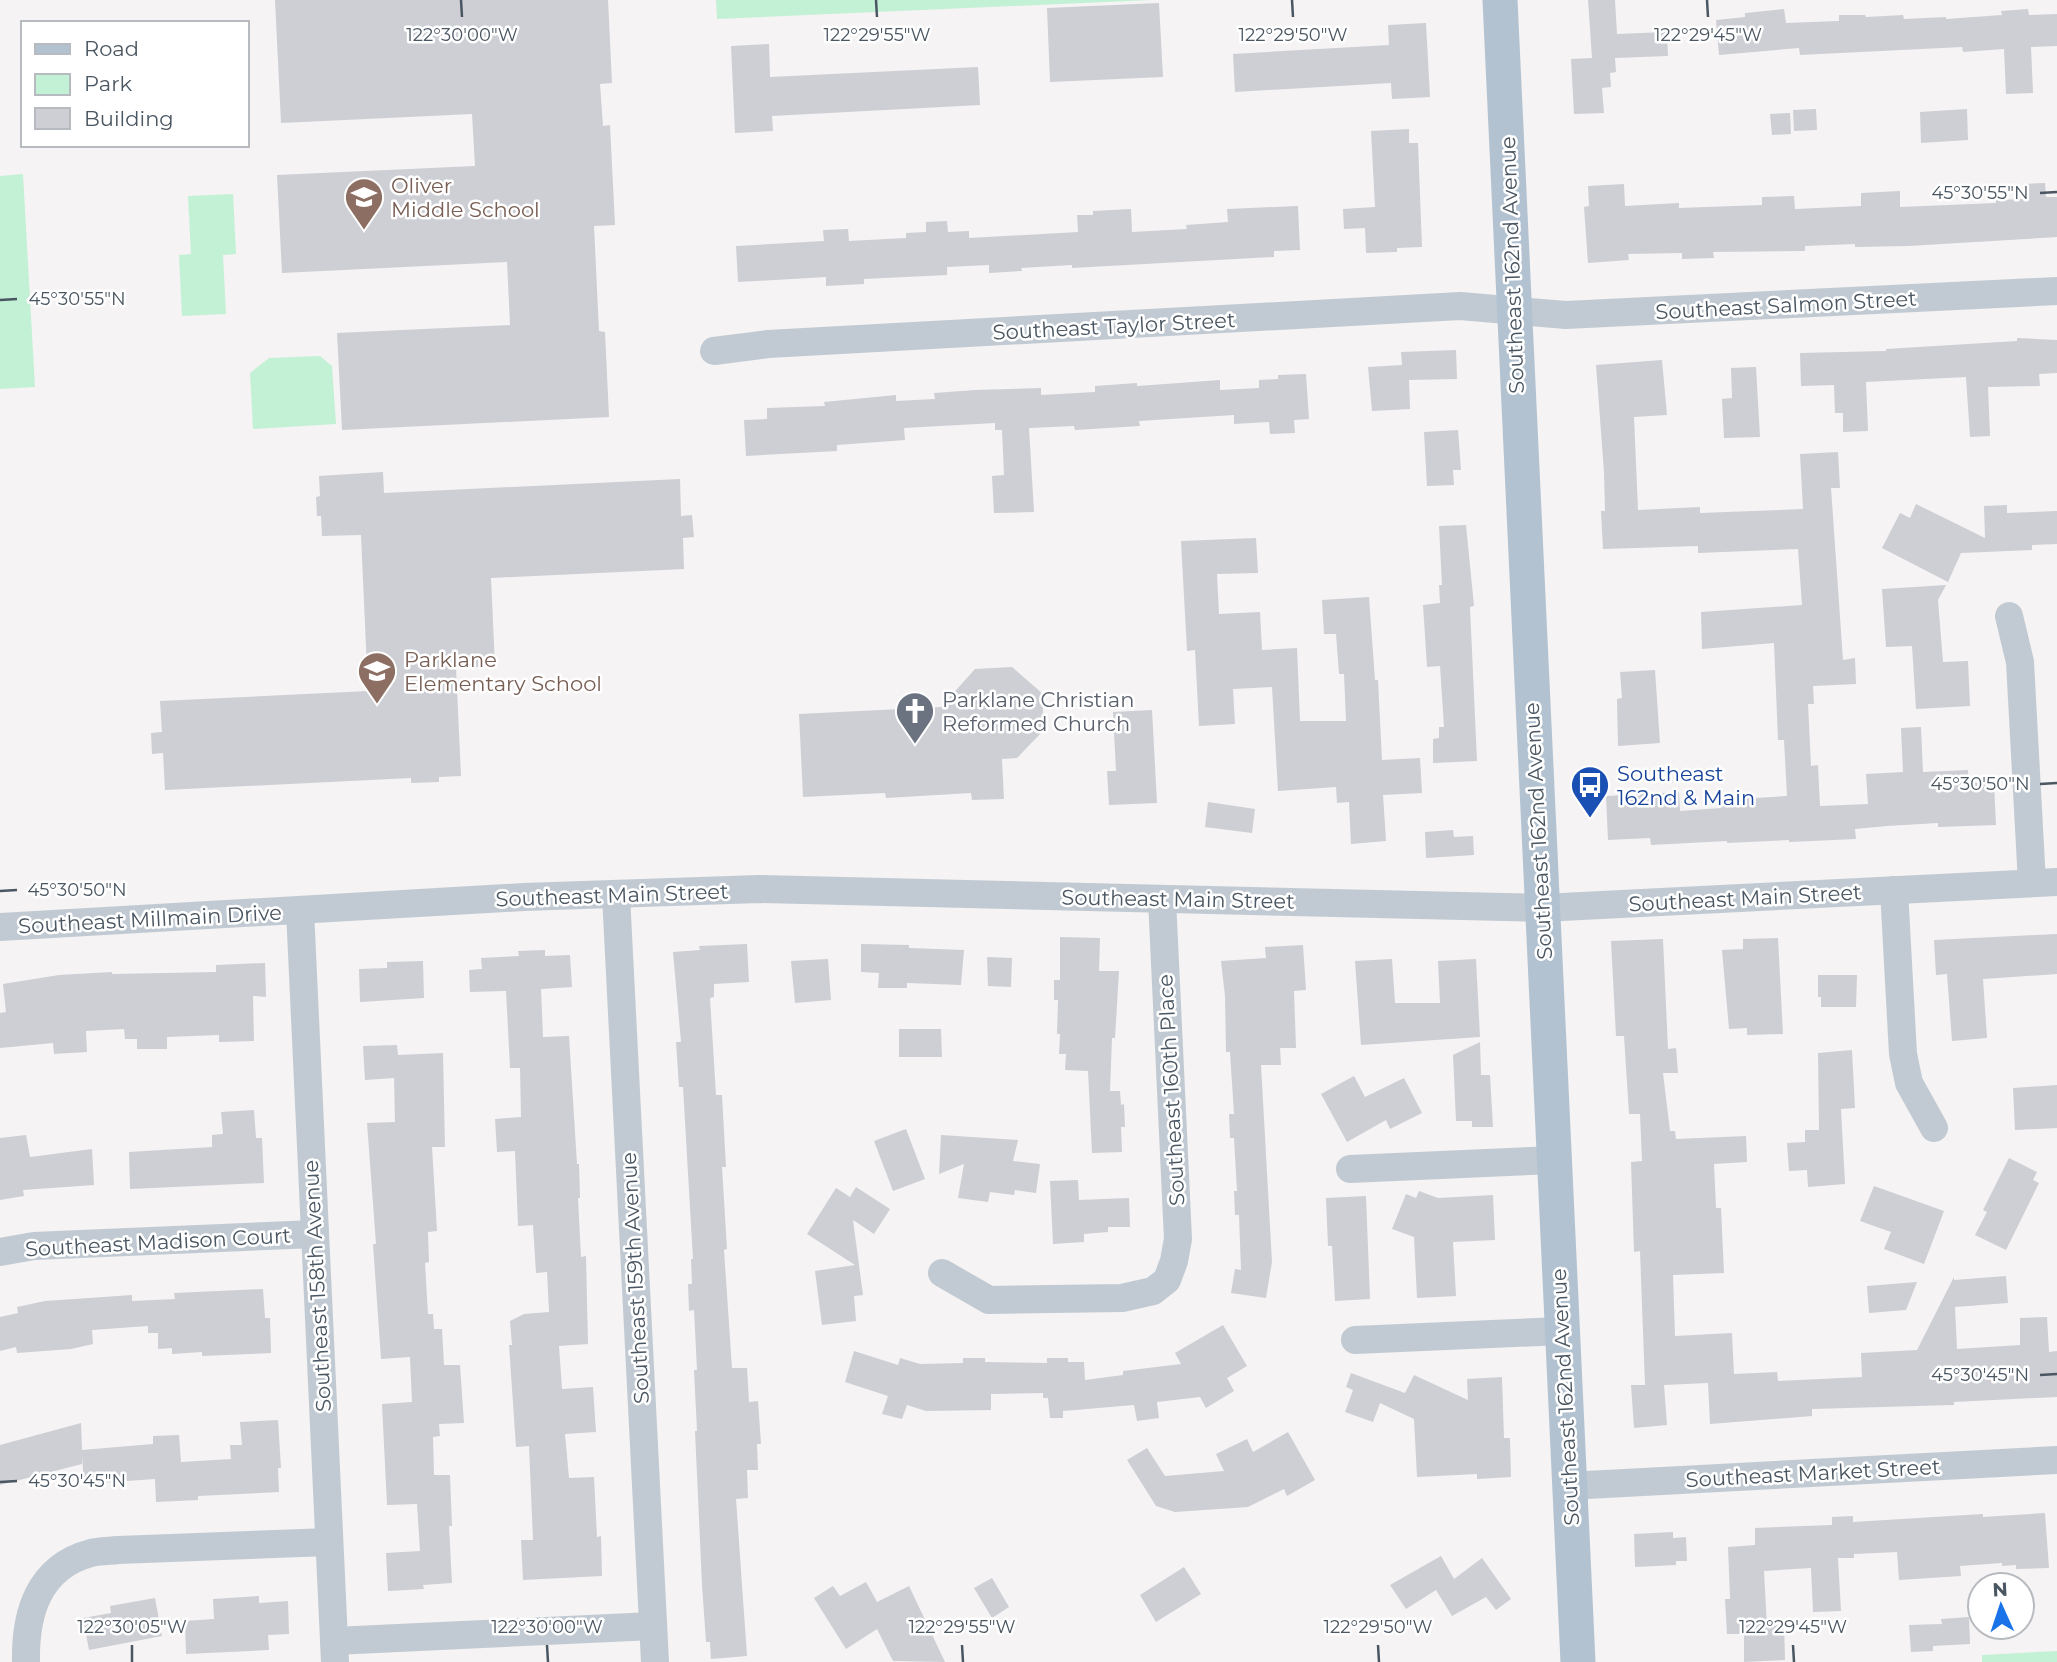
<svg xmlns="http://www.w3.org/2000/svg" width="2057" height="1662" font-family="Montserrat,sans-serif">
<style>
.green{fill:#c3f1d5}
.building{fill:#cdcfd5}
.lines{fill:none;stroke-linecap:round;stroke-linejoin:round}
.minor{stroke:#c1cad2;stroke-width:28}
.major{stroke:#b3c2d1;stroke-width:35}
.ticks{fill:none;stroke:#4a5661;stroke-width:2.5}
.labels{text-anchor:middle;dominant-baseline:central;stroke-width:5;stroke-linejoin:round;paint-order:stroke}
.education-label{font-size:21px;fill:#785e54;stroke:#fff;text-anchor:start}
.street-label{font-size:21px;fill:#4a5661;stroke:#fff}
.worship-label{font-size:21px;fill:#5b616d;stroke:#fff;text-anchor:start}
.transit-label{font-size:21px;fill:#164399;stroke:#fff;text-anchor:start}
.ticks-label{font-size:18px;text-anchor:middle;fill:#4a5661;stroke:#fff;stroke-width:5;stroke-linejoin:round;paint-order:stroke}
</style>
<rect width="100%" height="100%" fill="#f5f3f3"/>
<!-- green -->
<g class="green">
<path d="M716,0H1151L717,19Z"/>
<path d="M23,174L35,387L0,389V176Z"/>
<path d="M233,194L236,254L223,255L226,314L182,316L179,255L191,254L188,196Z"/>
<path d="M320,356L332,366L336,424L253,429L250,373L269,358Z"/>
<path d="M2057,1651V1662H1982V1655Z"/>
</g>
<!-- building -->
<g class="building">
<path d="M275,0H608L612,83L600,84L603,126L610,125L615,225L594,226L599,331L605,332L609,417L342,430L337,333L510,325L507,262L282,273L277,175L475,166L472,114L281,123Z"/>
<path d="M1588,0H1615L1617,34L1667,32L1668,56L1615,58L1616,72L1610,73L1611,87L1602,88L1604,113L1574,114L1571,59L1592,58Z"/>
<path d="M1159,3L1163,77L1050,82L1047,8Z"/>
<path d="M1784,9L1786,23L1839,21V15H1865L1866,17L1903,15L1904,19L1946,17V19L2002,15L2001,11L2028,9L2029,15L2057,14V46L2031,47L2033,93L2006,94L2004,49L1963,52L1962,47L1800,55L1799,48L1719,55L1716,20L1745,17V13Z"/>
<path d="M1426,23L1430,97L1392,99L1391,83L1235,92L1233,54L1389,45L1388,25Z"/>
<path d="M769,44L770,77L978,67L980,105L772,116L773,131L735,133L731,46Z"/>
<path d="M1816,109L1817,130L1794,131L1793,110Z"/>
<path d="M1967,109L1968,140L1921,143L1920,112Z"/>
<path d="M1790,113L1791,134L1772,135L1770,114Z"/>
<path d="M1409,129V143H1418L1422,247L1397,248V252L1366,253L1365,228L1344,229L1343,209L1375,207L1371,131Z"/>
<path d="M2045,183L2046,197H2057V237L1909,246L1855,247V244L1805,246V251L1713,252L1714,258L1682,259V253L1628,254L1629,260L1588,263L1584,207L1589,206L1588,186L1624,184L1625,206L1679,203V208L1762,205V197L1794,196L1795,209L1861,206V193L1900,191V207L1996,203V200L2023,199V184Z"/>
<path d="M1298,206L1300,250L1274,251V257L1072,268V265L1021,268L1022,271L989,273V265L947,267V275L864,279V284L826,286V277L738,282L736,246L824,241L823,230L848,229L849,241L906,238V233L926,232V222L947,221L948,232L969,231V238L1078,232L1077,215H1093V211L1131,209L1132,232L1187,229L1186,225L1228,222L1227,209Z"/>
<path d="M2017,338L2057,340V373L2039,374L2040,386L1988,387L1990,436L1970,437L1966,377L1866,382L1868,431L1843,432V413H1835L1834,385L1801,386L1800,353L1886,351V349L2017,341Z"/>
<path d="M1456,350L1457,379L1409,380L1410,409L1372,411L1368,367L1402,365L1401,352Z"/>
<path d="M1662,360L1667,415L1634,417L1638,510L1700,507V513L1803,509L1800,454L1838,452L1840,488H1831L1843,660L1855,658L1856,684L1813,686L1814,704H1808L1811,766L1818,765L1820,806L1868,804L1866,774L1903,772L1901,728L1921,727L1923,772L1968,770L1969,783H1994L1996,825L1938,827V823L1887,826L1855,829L1856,839L1789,842V840L1727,843V841L1651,845L1650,838L1608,840L1606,796L1679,792L1680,811L1721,808V800L1787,796L1784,740H1778L1774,643L1702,649L1701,612L1802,605L1798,549L1698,553V546L1603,549L1601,511H1605L1604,472L1596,365Z"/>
<path d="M1756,367L1760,437L1724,438L1722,399L1732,398L1731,368Z"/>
<path d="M1306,374L1309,419L1294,420L1295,433L1270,434L1269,422L1234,424V415L1139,421L1140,426L1075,430L1074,426L1029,428L1034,512L994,513L992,476L1004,475L1002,430H995V423L904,428L905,440L837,445V451L746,456L744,420L767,419V408L825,406L824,402L896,395V401L935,399L934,393L976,390L1041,388V395L1095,392V386L1137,383V386L1220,380V390L1259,388V380L1278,379V375Z"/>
<path d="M1458,430L1461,470H1453L1454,485L1427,486L1424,432Z"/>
<path d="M383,472L384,493L680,479L681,516L692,515L694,537L683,538L684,569L491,578L495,666L456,668L461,776L439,777V782L411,783V778L165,790L163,753L152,754L151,733L162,732L160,701L368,691L361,535L322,536L321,516H317L316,497L320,496L319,476Z"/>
<path d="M1916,504L1985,538L1984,506L2007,505V513L2057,511V544L2032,545V550L1961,553L1948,582L1882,548L1900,513L1910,518Z"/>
<path d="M1466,525L1474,606L1470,607L1477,761L1433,763V739L1439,738V727H1444L1440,666L1427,667L1423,605L1440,603L1439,585H1442L1439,526Z"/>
<path d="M1256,538L1258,573L1217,574L1219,614L1260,612L1262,650L1297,648L1300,721H1346L1344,674H1339L1336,634H1324L1322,600L1369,597L1375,680H1378L1382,760L1420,758L1422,793L1383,795L1386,841L1351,844L1349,802L1337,803L1336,787L1278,791L1272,687L1233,689L1235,724L1199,726L1195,650L1187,651L1181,541Z"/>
<path d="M1946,585L1938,600L1943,662L1968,661L1970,706L1916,709L1912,646L1886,647L1882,589Z"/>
<path d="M1012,667L1043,694V731L1017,758L1002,759L1004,799L972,800L971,793L886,798L885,793L803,797L799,714L941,707L975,669Z"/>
<path d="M1655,670L1660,743L1618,746L1617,699L1622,698L1620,672Z"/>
<path d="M1152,710L1157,803L1109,805L1107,771H1116L1113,712Z"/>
<path d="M1208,802L1255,809L1252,833L1205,827Z"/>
<path d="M1453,830L1454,837L1473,836L1474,855L1426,858L1425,832Z"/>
<path d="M2057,934V974L1983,979L1987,1038L1952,1041L1947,974L1936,975L1934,940Z"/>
<path d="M1060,937L1100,938L1099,971H1119L1115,1038H1112L1110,1091H1120L1121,1105L1124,1104L1125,1127H1121L1122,1152L1092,1153L1088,1071L1065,1070L1066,1054H1059L1060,1034H1057L1058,1000H1054V980H1060Z"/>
<path d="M1778,938L1783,1034L1747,1035V1028L1729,1029L1722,950L1743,949V939Z"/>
<path d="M1663,939L1668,1049L1676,1048L1678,1073H1663L1670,1131H1675L1676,1139L1746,1136L1747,1162L1714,1164L1716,1208H1721L1724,1273L1673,1275L1675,1336L1732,1333L1734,1374L1777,1372L1778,1381L1862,1377L1861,1353L1917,1350L1954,1277V1280L2006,1276L2008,1303L1955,1307L1957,1349L2020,1345V1318L2047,1317L2049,1352L2057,1351V1397L1954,1402V1405L1812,1409V1416L1710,1424L1708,1383L1664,1385L1667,1425L1634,1428L1631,1385H1645L1640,1251L1634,1252L1631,1162L1642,1161L1640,1114H1629L1624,1036H1616L1611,941Z"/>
<path d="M747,944L749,982L714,984V997L710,998L716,1095H722L726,1167H722L727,1249L724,1250L732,1368H747L749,1402L758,1401L761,1444H757L758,1470H747L748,1498L736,1499L747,1656L711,1659L710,1642H706L702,1585L695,1431H697L694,1370H697L694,1310L689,1311L688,1284H692L691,1259H693L683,1087H679L676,1042H681L673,952L700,950L699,946Z"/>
<path d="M861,944L909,945V948L964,950L961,985L907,983V988H878L879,973L861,972Z"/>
<path d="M1303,945L1306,990L1294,991L1296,1048H1280L1281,1065H1261L1272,1262L1266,1298L1231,1293L1235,1269L1241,1270L1239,1215H1235L1234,1191H1237L1234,1138H1230L1229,1114H1234L1230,1052H1226L1225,996L1221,961L1266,958L1265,947Z"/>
<path d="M545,950V956L570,955L572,987L541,989L543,1037L569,1036L577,1164H579L580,1198H578L581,1257L586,1256L588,1344L559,1346L562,1389L593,1387L596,1432L565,1434L569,1478L594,1477L597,1537L601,1536L602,1576L523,1580L521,1540H533L529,1446L516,1447L509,1345H512L510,1321L524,1314L549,1312L547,1272L536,1273L533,1225L518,1226L515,1151L497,1152L495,1119L521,1117L520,1068H510L506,991L470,992L469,970L482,969L481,958L519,956L518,951Z"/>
<path d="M987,957L1012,958L1011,987L988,986Z"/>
<path d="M828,959L831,1000L795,1003L791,961Z"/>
<path d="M1392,959L1395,1003H1440L1438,961L1476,959L1480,1037L1361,1045L1355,961Z"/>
<path d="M423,961L424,998L360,1002L359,969L387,968V962Z"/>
<path d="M265,963L266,997L253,996L254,1041L219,1042V1035L167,1037V1049H137V1039H125L124,1029L86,1031L87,1052L54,1054L53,1043L0,1048V1013L6,1012L3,984L59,975L112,972V974L216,972V965Z"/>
<path d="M1818,975H1857L1856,1007H1821V997H1818Z"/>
<path d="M899,1029H941L942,1057H899Z"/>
<path d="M1480,1042L1481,1075H1490L1493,1127H1472V1121H1456L1453,1055Z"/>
<path d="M397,1045L398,1055L443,1053L445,1147H432L437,1231L428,1232L429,1262L425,1263L428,1314H433L434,1329H442L444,1365H460L464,1423L439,1424L440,1436L433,1437L434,1475H450L452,1526H449L452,1583L423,1585L424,1589L388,1591L386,1553L420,1551L417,1504L387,1505L382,1404L412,1402L410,1357L381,1359L373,1244H376L367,1123L395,1122L394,1078L365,1080L363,1046Z"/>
<path d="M1852,1050L1855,1108L1841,1109L1845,1184L1808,1187L1807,1170L1789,1171L1787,1143L1805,1142V1130H1819L1818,1053Z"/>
<path d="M1354,1076L1365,1097L1404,1078L1422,1113L1390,1129L1386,1120L1347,1142L1321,1094Z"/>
<path d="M2057,1085V1128L2015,1130L2013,1088Z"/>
<path d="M254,1110L256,1138H262L264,1183L130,1189L129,1152L212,1147V1135L223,1134L221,1112Z"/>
<path d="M906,1129L925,1179L893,1191L874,1141Z"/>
<path d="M26,1135L30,1157L92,1149L94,1185L23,1190L24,1196L0,1200V1138Z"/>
<path d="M941,1135L1018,1140L1013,1161L1040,1164L1036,1193L1015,1190L1014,1195L990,1192L988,1202L958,1198L964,1164L939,1174Z"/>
<path d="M2009,1158L2037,1172L2033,1180L2039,1183L2006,1250L1975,1235L1987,1212L1983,1210Z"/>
<path d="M1078,1180L1079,1200L1129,1198L1130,1227H1108V1232L1084,1234V1242L1053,1244L1050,1181Z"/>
<path d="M1874,1186L1944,1211L1924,1264L1884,1249L1891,1232L1860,1221Z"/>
<path d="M856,1187L890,1209L874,1234L853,1220L863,1295L854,1296L856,1321L822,1325L815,1271L855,1265L807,1234L836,1188L850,1197Z"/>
<path d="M1419,1191L1438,1198L1493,1195L1495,1240L1453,1242L1456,1296L1417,1298L1414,1237L1392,1229L1406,1194L1416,1198Z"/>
<path d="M1366,1196L1370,1299L1335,1301L1332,1246H1328L1326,1198Z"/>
<path d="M1917,1282L1906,1310L1869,1313L1867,1286Z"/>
<path d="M263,1289L265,1318H270L271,1353L202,1356V1352L172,1354V1348L158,1349V1333H148V1326L92,1330L93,1344L71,1349L17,1353L16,1347L0,1351V1317L18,1313L17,1307L45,1301L132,1295V1301L175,1299L174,1293Z"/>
<path d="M1223,1325L1247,1366L1227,1378L1234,1391L1206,1408L1200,1397L1157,1402L1159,1418L1137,1421L1134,1405L1063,1411V1418H1050L1048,1398H1043V1393L991,1394V1410L926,1411L907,1405L902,1419L882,1414L888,1396L845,1382L854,1351L898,1365L900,1358L920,1364L963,1363V1358H985V1362L1047,1363V1358H1068V1362H1084L1085,1380L1123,1375V1371L1181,1364L1175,1353Z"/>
<path d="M1351,1373L1405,1393L1414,1375L1468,1400L1467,1379L1502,1377L1504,1438H1510L1511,1477L1477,1479V1474L1417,1477L1414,1419L1380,1403L1373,1422L1345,1412L1353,1390L1346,1387Z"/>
<path d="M278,1420L281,1468H278L279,1492L198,1496V1500L156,1502L155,1479L84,1484L82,1455V1464L0,1485V1445L81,1423L82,1450L153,1444V1436L179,1435L181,1462L231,1459L230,1445H242L240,1422Z"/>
<path d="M1288,1432L1315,1480L1287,1496L1284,1489L1248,1507L1175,1512L1156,1506L1127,1460L1147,1448L1165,1476L1224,1471L1216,1454L1247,1439L1253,1452Z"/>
<path d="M2045,1513L2049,1568L2016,1569V1565L2002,1566V1563L1960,1566L1961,1576L1899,1580L1897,1552L1854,1554V1558H1838L1841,1611L1813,1612L1811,1568L1764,1571L1767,1626L1784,1625L1785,1660L1744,1662V1634H1727L1725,1599H1730L1728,1547L1755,1545V1528L1832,1525V1517L1853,1516V1522L1983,1514V1517Z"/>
<path d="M1673,1532V1538L1686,1537L1687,1561H1676V1565L1635,1567L1634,1534Z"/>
<path d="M1441,1556L1454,1579L1482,1558L1511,1599L1496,1610L1486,1597L1452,1616L1436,1590L1406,1609L1390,1585Z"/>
<path d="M1184,1567L1201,1594L1156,1622L1140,1595Z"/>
<path d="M992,1578L1009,1607L992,1618L974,1588Z"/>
<path d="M866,1582L877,1602L909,1586L945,1662L893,1661L877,1629L846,1649L814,1598L833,1586L840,1596Z"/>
<path d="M259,1596V1603L288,1601L289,1634L268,1635L269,1650L186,1654L185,1621L214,1619L213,1599Z"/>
<path d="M155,1598L162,1636L89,1650L83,1618L111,1613L110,1606Z"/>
<path d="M1969,1617L1970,1644L1933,1646V1651L1911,1652L1909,1625L1942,1624L1941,1619Z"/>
</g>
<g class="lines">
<!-- minor -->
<g class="minor">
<path d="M714,351L768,344L1460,306L1566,315L2057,291"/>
<path d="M2009,616L2020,662L2032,883"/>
<path d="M1894,890L1903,1054L1909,1083L1934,1128"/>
<path d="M616,895L655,1662"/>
<path d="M300,910L335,1662"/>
<path d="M0,927L524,897L759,889L1542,908L2057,882"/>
<path d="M1350,1169L1554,1160"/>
<path d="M0,1252L34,1246L315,1234"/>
<path d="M942,1273L989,1300L1122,1298L1153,1291L1167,1280L1174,1261L1178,1239L1162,899"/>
<path d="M1355,1340L1561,1331"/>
<path d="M1568,1486L2057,1460"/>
<path d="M334,1641L653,1626"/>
<path d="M26,1662C25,1614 38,1567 91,1553C99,1551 109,1551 118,1550L329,1542"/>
</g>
<!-- major -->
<path class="major" d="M1500,0L1578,1662"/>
</g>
<!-- ticks -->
<path class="ticks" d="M461,0L462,17M876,0L877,17M1292,0L1293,17M1707,0L1708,17M2040,193L2057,192M0,300L17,299M2040,784L2057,783M0,891L17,890M2040,1375L2057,1374M0,1482L17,1481M132,1645V1662M547,1645L548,1662M962,1645L963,1662M1378,1645L1379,1662M1793,1645L1794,1662"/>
<!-- icons -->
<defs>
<g id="school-pin" transform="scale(2.0125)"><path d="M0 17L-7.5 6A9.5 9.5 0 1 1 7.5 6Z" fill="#8d6e63" stroke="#fff"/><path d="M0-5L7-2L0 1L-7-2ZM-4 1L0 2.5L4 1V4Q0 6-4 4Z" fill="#fff"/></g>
<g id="church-pin" transform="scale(2.0125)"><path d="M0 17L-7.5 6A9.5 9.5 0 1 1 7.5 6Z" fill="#6b7280" stroke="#fff"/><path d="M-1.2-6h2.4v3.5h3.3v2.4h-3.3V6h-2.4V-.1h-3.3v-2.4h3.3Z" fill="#fff"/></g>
<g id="bus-pin" transform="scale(2.0125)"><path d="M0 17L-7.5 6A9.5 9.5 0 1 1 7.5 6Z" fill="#1a4fb4" stroke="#fff"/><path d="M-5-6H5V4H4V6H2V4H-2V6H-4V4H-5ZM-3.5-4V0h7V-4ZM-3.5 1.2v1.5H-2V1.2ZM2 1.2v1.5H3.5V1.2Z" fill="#fff"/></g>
</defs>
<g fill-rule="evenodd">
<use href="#school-pin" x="364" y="197"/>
<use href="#school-pin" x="377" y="671"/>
<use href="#church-pin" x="915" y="711"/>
<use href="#bus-pin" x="1590" y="785"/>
</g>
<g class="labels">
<!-- education labels -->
<g class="education-label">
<text x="391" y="185">Oliver<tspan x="391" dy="24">Middle School</tspan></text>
<text x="404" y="659">Parklane<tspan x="404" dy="24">Elementary School</tspan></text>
</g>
<!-- street labels -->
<g class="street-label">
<text transform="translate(1512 265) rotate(-92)">Southeast 162nd Avenue</text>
<text transform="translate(1786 305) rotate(-3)">Southeast Salmon Street</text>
<text transform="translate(1114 326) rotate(-3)">Southeast Taylor Street</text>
<text transform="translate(1538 831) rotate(-93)">Southeast 162nd Avenue</text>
<text transform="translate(612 895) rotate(-2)">Southeast Main Street</text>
<text transform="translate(1745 898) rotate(-3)">Southeast Main Street</text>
<text transform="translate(1178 899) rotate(1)">Southeast Main Street</text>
<text transform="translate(150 919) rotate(-3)">Southeast Millmain Drive</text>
<text transform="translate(1171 1090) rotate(-93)">Southeast 160th Place</text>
<text transform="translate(158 1242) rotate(-3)">Southeast Madison Court</text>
<text transform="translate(635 1278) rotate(-93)">Southeast 159th Avenue</text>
<text transform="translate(317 1286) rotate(-93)">Southeast 158th Avenue</text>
<text transform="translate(1565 1397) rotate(-93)">Southeast 162nd Avenue</text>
<text transform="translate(1813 1473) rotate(-3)">Southeast Market Street</text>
</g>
<!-- worship labels -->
<g class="worship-label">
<text x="942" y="699">Parklane Christian<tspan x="942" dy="24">Reformed Church</tspan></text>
</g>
<!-- transit labels -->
<g class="transit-label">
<text x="1617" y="773">Southeast<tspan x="1617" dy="24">162nd &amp; Main</tspan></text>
</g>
</g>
<g class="ticks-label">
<text x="462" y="41">122°30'00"W</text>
<text x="877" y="41">122°29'55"W</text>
<text x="1293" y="41">122°29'50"W</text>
<text x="1708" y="41">122°29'45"W</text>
<text x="1980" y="199">45°30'55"N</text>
<text x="77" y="305">45°30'55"N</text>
<text x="1980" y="790">45°30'50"N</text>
<text x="77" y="896">45°30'50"N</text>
<text x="1980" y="1381">45°30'45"N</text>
<text x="77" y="1487">45°30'45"N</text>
<text x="132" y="1633">122°30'05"W</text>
<text x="547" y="1633">122°30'00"W</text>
<text x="962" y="1633">122°29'55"W</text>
<text x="1378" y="1633">122°29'50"W</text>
<text x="1793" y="1633">122°29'45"W</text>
</g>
<!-- legend -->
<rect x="21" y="21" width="228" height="126" fill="#ffffff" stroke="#b7bbc0" stroke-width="2"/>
<rect x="35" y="44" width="35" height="10" fill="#b3c2d1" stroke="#b7bbc0" stroke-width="2"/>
<text x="84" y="56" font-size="21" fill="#4a5661">Road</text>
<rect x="35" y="74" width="35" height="21" fill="#c3f1d5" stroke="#b7bbc0" stroke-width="2"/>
<text x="84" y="91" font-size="21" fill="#4a5661">Park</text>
<rect x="35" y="108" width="35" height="21" fill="#cdcfd5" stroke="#b7bbc0" stroke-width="2"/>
<text x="84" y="126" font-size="21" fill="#4a5661">Building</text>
<!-- north arrow -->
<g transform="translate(2001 1606) rotate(357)"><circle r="33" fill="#ffffff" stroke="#b7bbc0" stroke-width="2"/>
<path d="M0-5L12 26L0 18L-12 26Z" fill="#1a73e8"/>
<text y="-10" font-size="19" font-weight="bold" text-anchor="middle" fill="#4a5661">N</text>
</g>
</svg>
